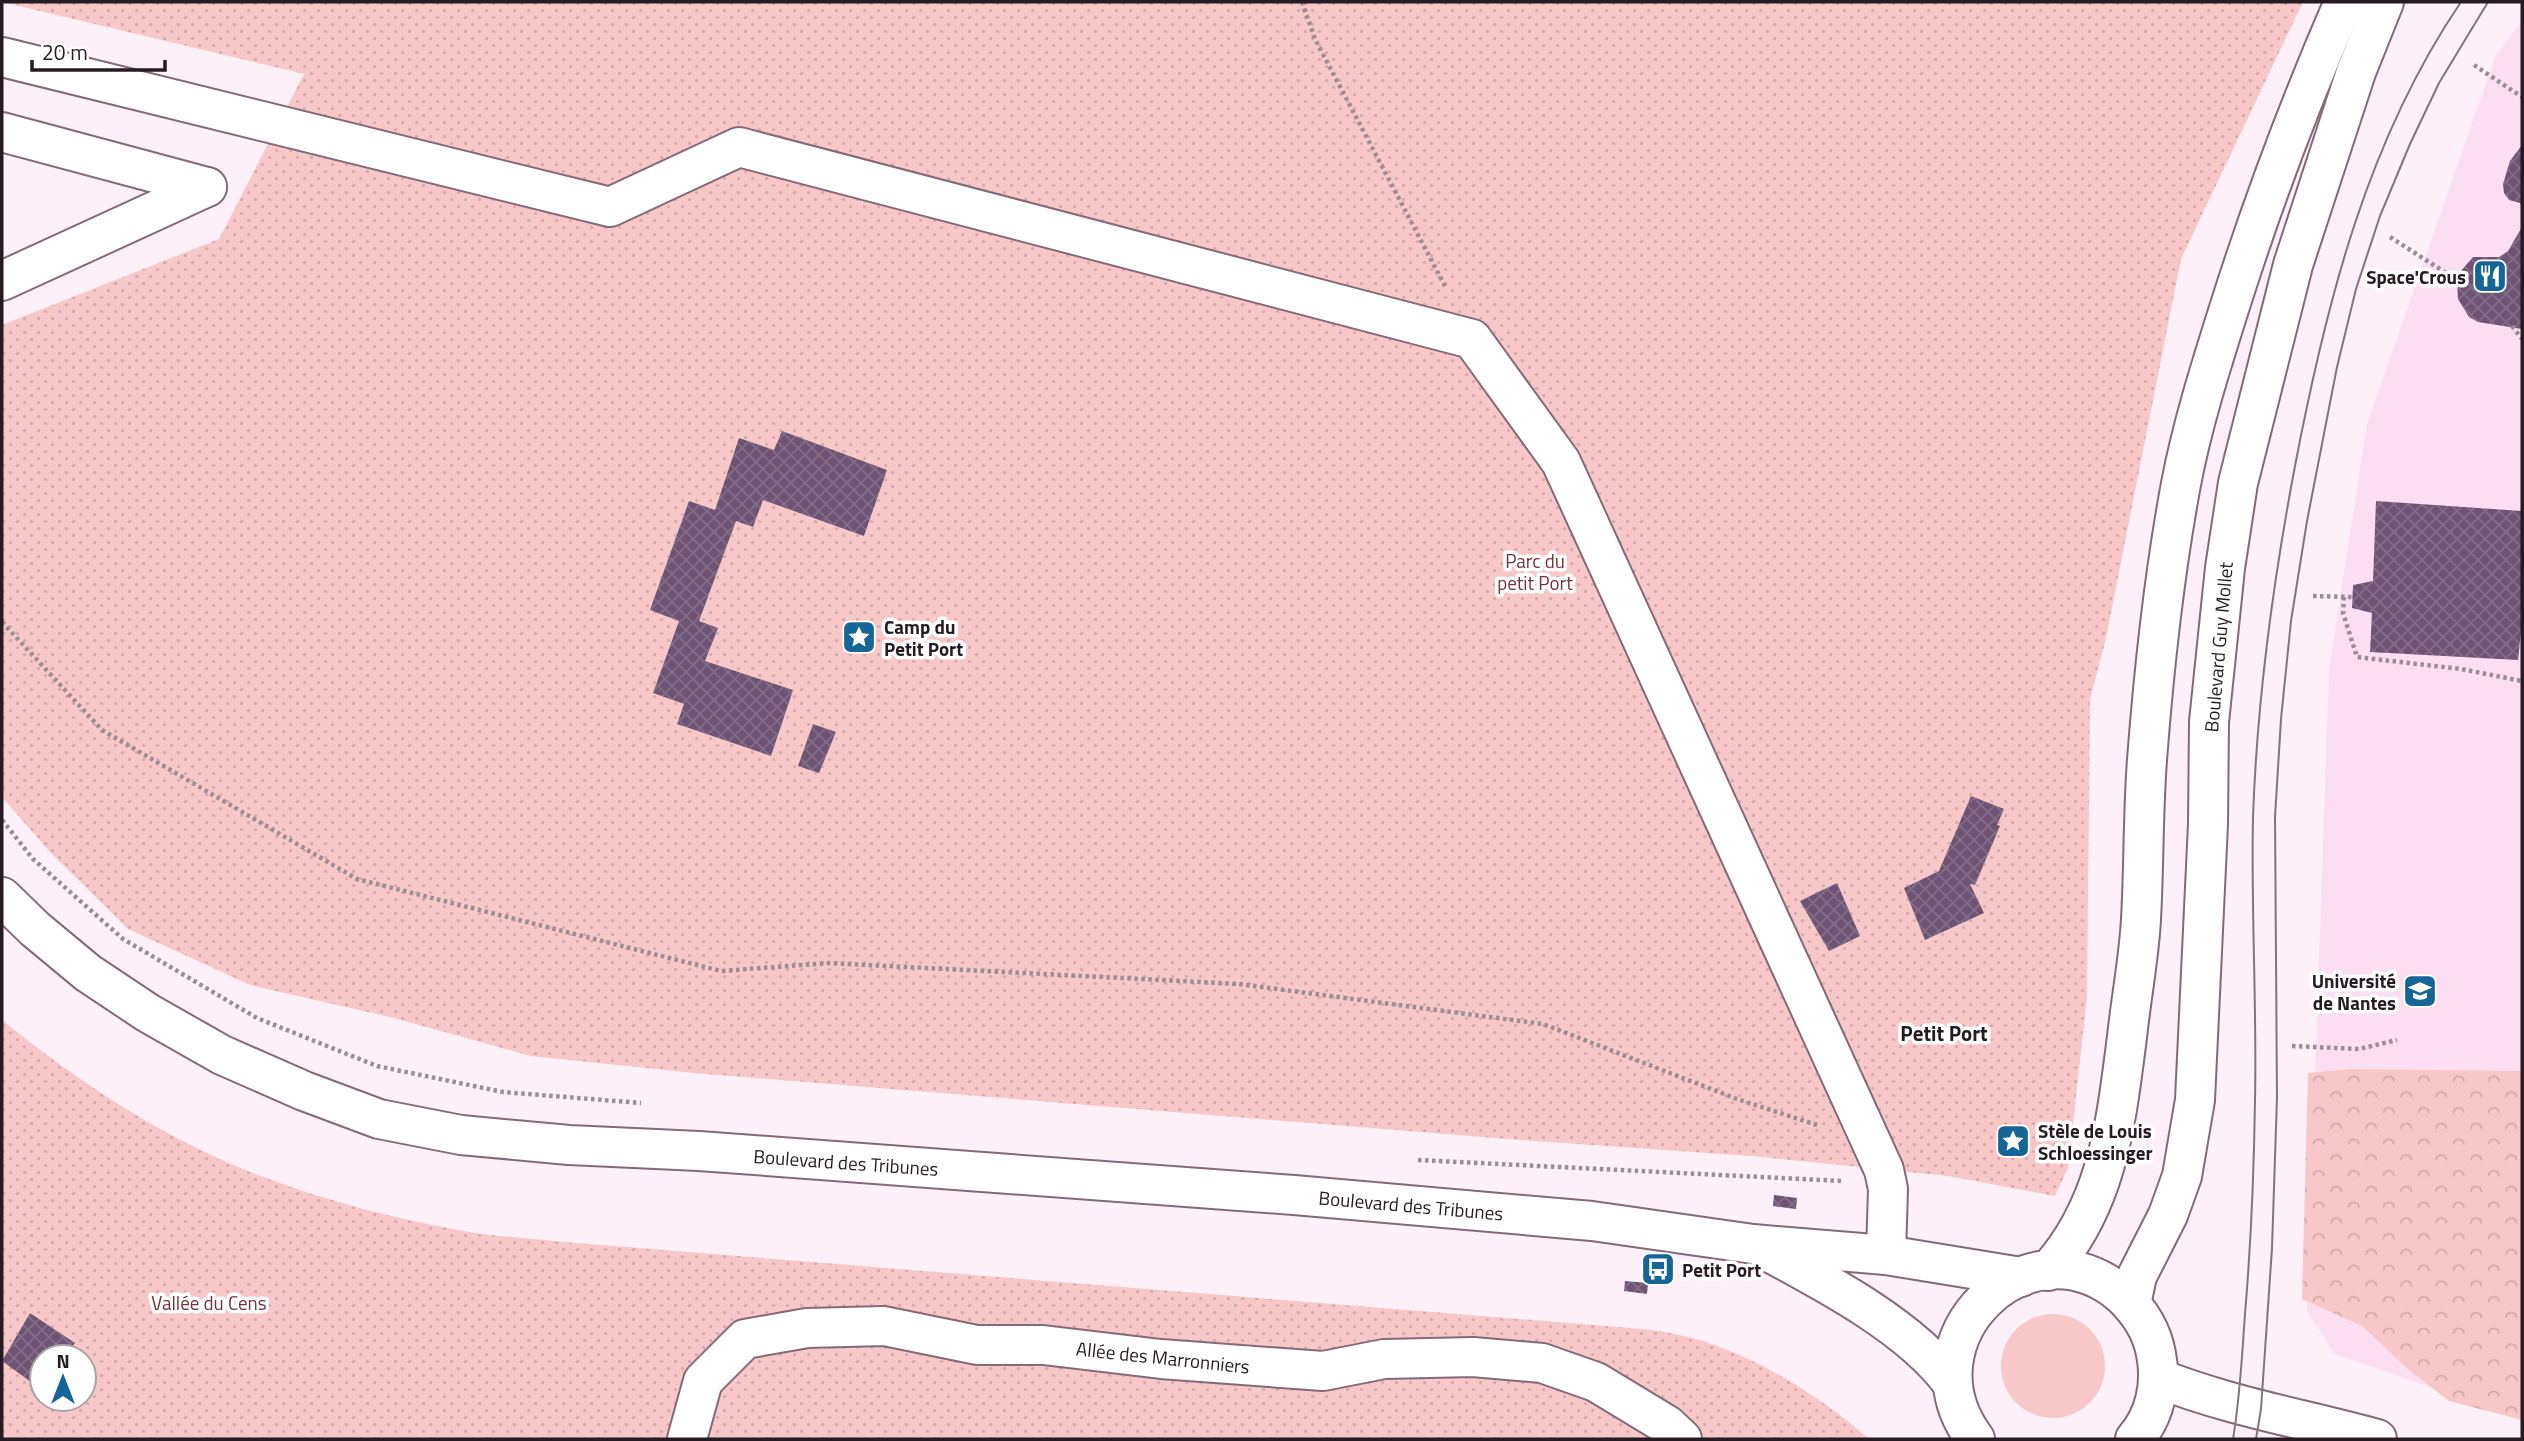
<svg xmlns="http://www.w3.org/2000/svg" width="2524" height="1441" font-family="'Titillium Web',sans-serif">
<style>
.built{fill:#fcdef2}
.grass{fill:#f8c7c8}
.forest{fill:url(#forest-crowns)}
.park{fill:url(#park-dots);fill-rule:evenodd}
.building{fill:url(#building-cross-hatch)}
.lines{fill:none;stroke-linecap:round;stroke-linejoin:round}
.minor-casing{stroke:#84697b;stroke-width:42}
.major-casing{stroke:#84697b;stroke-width:42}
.path{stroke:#9a8e96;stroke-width:4.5;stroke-dasharray:3.5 3.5;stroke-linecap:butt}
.minor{stroke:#fff;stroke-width:38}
.major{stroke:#fff;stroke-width:38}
.tram{stroke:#81757d;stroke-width:2}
.labels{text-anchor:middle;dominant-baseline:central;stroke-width:7;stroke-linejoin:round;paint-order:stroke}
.poi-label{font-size:19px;font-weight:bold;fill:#261b22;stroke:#fff;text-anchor:start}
.park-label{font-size:19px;fill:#743238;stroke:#fff}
.street-label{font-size:19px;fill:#261b22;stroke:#fff}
.neighbourhood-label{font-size:21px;font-weight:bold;fill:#261b22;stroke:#fff}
</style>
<defs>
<pattern id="forest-crowns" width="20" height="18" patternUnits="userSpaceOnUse" patternTransform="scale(1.75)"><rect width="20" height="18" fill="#f8c7c8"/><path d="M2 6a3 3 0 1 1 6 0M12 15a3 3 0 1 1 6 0" fill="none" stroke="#d4aaac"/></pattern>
<pattern id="park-dots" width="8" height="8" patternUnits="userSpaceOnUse" patternTransform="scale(1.75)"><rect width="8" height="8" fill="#f8c7c8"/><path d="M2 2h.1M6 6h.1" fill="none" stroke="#d4aaac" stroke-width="1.8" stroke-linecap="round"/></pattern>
<pattern id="building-cross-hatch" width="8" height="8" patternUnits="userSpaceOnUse" patternTransform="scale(1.75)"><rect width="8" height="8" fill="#6e5375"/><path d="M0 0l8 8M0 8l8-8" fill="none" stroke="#826d87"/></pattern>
</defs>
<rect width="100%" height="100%" fill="#fdf0f9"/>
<!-- built -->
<path class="built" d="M2522,22V1414L2456,1396L2335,1354L2307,1311L2329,670L2367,425L2496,55Z"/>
<!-- grass -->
<circle class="grass" cx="2053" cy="1366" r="52"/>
<!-- forest -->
<path class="forest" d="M2349,1069L2522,1071V1420L2449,1401L2409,1370L2362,1326L2302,1299L2308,1073Z"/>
<!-- park -->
<g class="park">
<path d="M2,2H2303L2181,259L2106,638L2090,700L2087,998L2068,1168L2055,1196L1948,1176L1751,1156L1507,1139L694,1073L531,1056L394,1018L250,985L128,929L50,852L2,797V325L219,239L304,74Z"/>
<path d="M2,1020C82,1085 172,1144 269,1179C330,1202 394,1218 458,1230C493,1237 529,1238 564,1242L1594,1325C1621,1328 1649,1328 1675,1334C1743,1347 1818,1394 1869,1439H2ZM42,1357H84V1399H42Z"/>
</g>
<!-- building -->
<g class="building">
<path d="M2522,145V207L2520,203L2509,200L2504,193L2503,184L2510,161Z"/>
<path d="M2522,227V329L2478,322L2469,317L2458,299L2457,281L2460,272L2473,257H2499L2508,251Z"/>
<path d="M782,431L887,470L864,536L763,500L753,527L736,521L699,621L718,628L705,661L793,690L771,756L677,724L684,704L653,693L679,621L650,610L689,501L715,510L739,438L774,450Z"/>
<path d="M2376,501L2522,511V622L2518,660L2370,652L2372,613L2352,608L2353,585L2373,581Z"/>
<path d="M813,724L836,732L819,773L798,766Z"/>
<path d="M1971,796L2004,809L1997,825L2000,826L1975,885L1970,884L1984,913L1925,940L1904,888L1939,871Z"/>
<path d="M1837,883L1860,936L1829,951L1800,901Z"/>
<path d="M1774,1195L1797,1198L1796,1209L1773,1206Z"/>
<path d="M1625,1281L1648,1283L1647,1294L1624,1291Z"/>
<path d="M30,1313L75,1343L66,1357H42V1390L2,1361Z"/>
</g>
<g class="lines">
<!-- minor casing -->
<g class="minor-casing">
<g id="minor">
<path d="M2,57L610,207L739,147L1472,339L1561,462L1884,1170L1888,1189L1886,1255"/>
<path d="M2,132L207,187"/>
<path d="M2,281L207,187"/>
<path d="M2,897L35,929L88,973L148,1013L222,1055L304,1091L379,1119L461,1135L569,1145L699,1151L1294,1195L1592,1221L1753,1244L1886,1255L2021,1277"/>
<path d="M1767,1251C1827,1283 1912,1328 1952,1383"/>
<path d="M2158,1378C2228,1406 2304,1419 2377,1439"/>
<path d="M687,1439L703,1381L745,1339L807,1328L884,1326L977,1345H1043L1161,1359L1323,1371L1384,1359L1473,1357L1542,1363L1596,1382L1667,1425L1682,1439"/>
</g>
</g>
<!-- major casing -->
<g class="major-casing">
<g id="major">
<path d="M2048,1271C2108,1205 2116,1122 2127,1037C2131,998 2139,958 2141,919C2144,866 2143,813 2147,760C2154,668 2164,575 2181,484C2192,426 2210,369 2228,312C2261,207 2300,103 2344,2"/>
<path d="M2131,1304L2137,1276L2168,1215L2182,1176L2195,1100L2208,824L2209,722L2225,568L2238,483L2293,265L2356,72L2384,2"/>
<path d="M1975,1439C1900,1339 2029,1215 2122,1295C2139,1311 2152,1331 2156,1354C2162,1384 2155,1416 2135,1439"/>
</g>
</g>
<!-- path -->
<g class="path">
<path d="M1302,2L1315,39L1446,288"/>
<path d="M2474,65L2522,97"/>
<path d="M2390,237L2457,280"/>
<path d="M2512,326L2522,339"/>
<path d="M2313,596L2352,597"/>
<path d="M2344,597L2343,613L2357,657L2461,669L2522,681"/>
<path d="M2,622L102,730L357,879L721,971L829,963L1239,984L1543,1024L1737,1099L1817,1125"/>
<path d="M2,820L33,859L123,939L257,1018L377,1066L503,1092L641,1103"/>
<path d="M2292,1046L2359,1049L2397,1040"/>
<path d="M1418,1160L1842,1181"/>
</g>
<!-- minor -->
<use href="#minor" class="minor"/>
<!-- major -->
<use href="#major" class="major"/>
<!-- tram -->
<g class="tram">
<path d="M2233,1439C2240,1398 2242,1356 2245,1314C2251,1243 2254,1171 2255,1100C2257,1006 2251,912 2253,818C2257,699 2273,582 2295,466C2326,304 2367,140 2461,2"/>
<path d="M2256,1439L2261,1409L2272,1248L2277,1097L2275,817L2281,719L2291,621L2307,521L2337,367L2356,289L2380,216L2410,144L2439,83L2488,2"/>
</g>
</g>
<!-- icons -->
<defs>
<g id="restaurant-square" transform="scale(1.75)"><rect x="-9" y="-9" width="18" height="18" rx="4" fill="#166597" stroke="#fff"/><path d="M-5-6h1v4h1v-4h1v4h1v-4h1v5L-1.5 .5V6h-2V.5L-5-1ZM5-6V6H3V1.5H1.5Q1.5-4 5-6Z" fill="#fff"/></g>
<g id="sight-square" transform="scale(1.75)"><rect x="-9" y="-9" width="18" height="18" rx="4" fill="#166597" stroke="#fff"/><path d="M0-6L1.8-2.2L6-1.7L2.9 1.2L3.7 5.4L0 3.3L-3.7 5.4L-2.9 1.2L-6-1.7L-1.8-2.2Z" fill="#fff"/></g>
<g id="university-square" transform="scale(1.75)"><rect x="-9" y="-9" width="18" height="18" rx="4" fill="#166597" stroke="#fff"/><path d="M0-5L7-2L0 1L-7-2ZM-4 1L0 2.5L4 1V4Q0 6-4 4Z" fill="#fff"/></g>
<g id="bus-square" transform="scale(1.75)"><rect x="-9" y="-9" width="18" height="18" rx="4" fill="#166597" stroke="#fff"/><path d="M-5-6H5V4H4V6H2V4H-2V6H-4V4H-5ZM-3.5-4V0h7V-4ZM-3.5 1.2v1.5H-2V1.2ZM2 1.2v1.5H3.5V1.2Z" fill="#fff"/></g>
</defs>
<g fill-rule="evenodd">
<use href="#restaurant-square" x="2490" y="276"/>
<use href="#sight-square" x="859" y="637"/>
<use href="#university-square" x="2420" y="991"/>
<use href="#sight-square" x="2013" y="1141"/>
<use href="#bus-square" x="1658" y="1269"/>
</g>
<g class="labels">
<!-- poi labels -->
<g class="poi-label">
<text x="2466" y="276" text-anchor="end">Space'Crous</text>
<text x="884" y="626">Camp du<tspan x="884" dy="22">Petit Port</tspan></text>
<text x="2396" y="980" text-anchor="end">Université<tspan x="2396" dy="22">de Nantes</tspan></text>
<text x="2038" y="1130">Stèle de Louis<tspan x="2038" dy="22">Schloessinger</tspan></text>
<text x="1682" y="1269">Petit Port</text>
</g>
<!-- park labels -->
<g class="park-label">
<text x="1535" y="560">Parc du<tspan x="1535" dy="22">petit Port</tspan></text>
<text x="209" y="1302">Vallée du Cens</text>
</g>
<!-- street labels -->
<g class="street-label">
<text transform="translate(2218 647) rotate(-85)">Boulevard Guy Mollet</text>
<text transform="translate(846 1162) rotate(4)">Boulevard des Tribunes</text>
<text transform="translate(1411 1205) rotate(5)">Boulevard des Tribunes</text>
<text transform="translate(1163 1357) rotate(6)">Allée des Marronniers</text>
</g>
<!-- neighbourhood labels -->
<g class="neighbourhood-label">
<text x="1944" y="1033">Petit Port</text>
</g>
</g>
<!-- border -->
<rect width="2524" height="1441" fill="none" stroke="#261b22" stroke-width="7"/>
<!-- north arrow -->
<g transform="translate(63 1378)"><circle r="33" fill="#ffffff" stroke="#a8a4a7" stroke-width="2"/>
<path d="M0-5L12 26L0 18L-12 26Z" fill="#166597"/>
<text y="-10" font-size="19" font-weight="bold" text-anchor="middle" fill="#261b22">N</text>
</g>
<!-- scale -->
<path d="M32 60v10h133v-10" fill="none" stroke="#261b22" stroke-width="3.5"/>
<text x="42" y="60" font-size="21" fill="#261b22" stroke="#ffffff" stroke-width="5" paint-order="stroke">20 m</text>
</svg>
